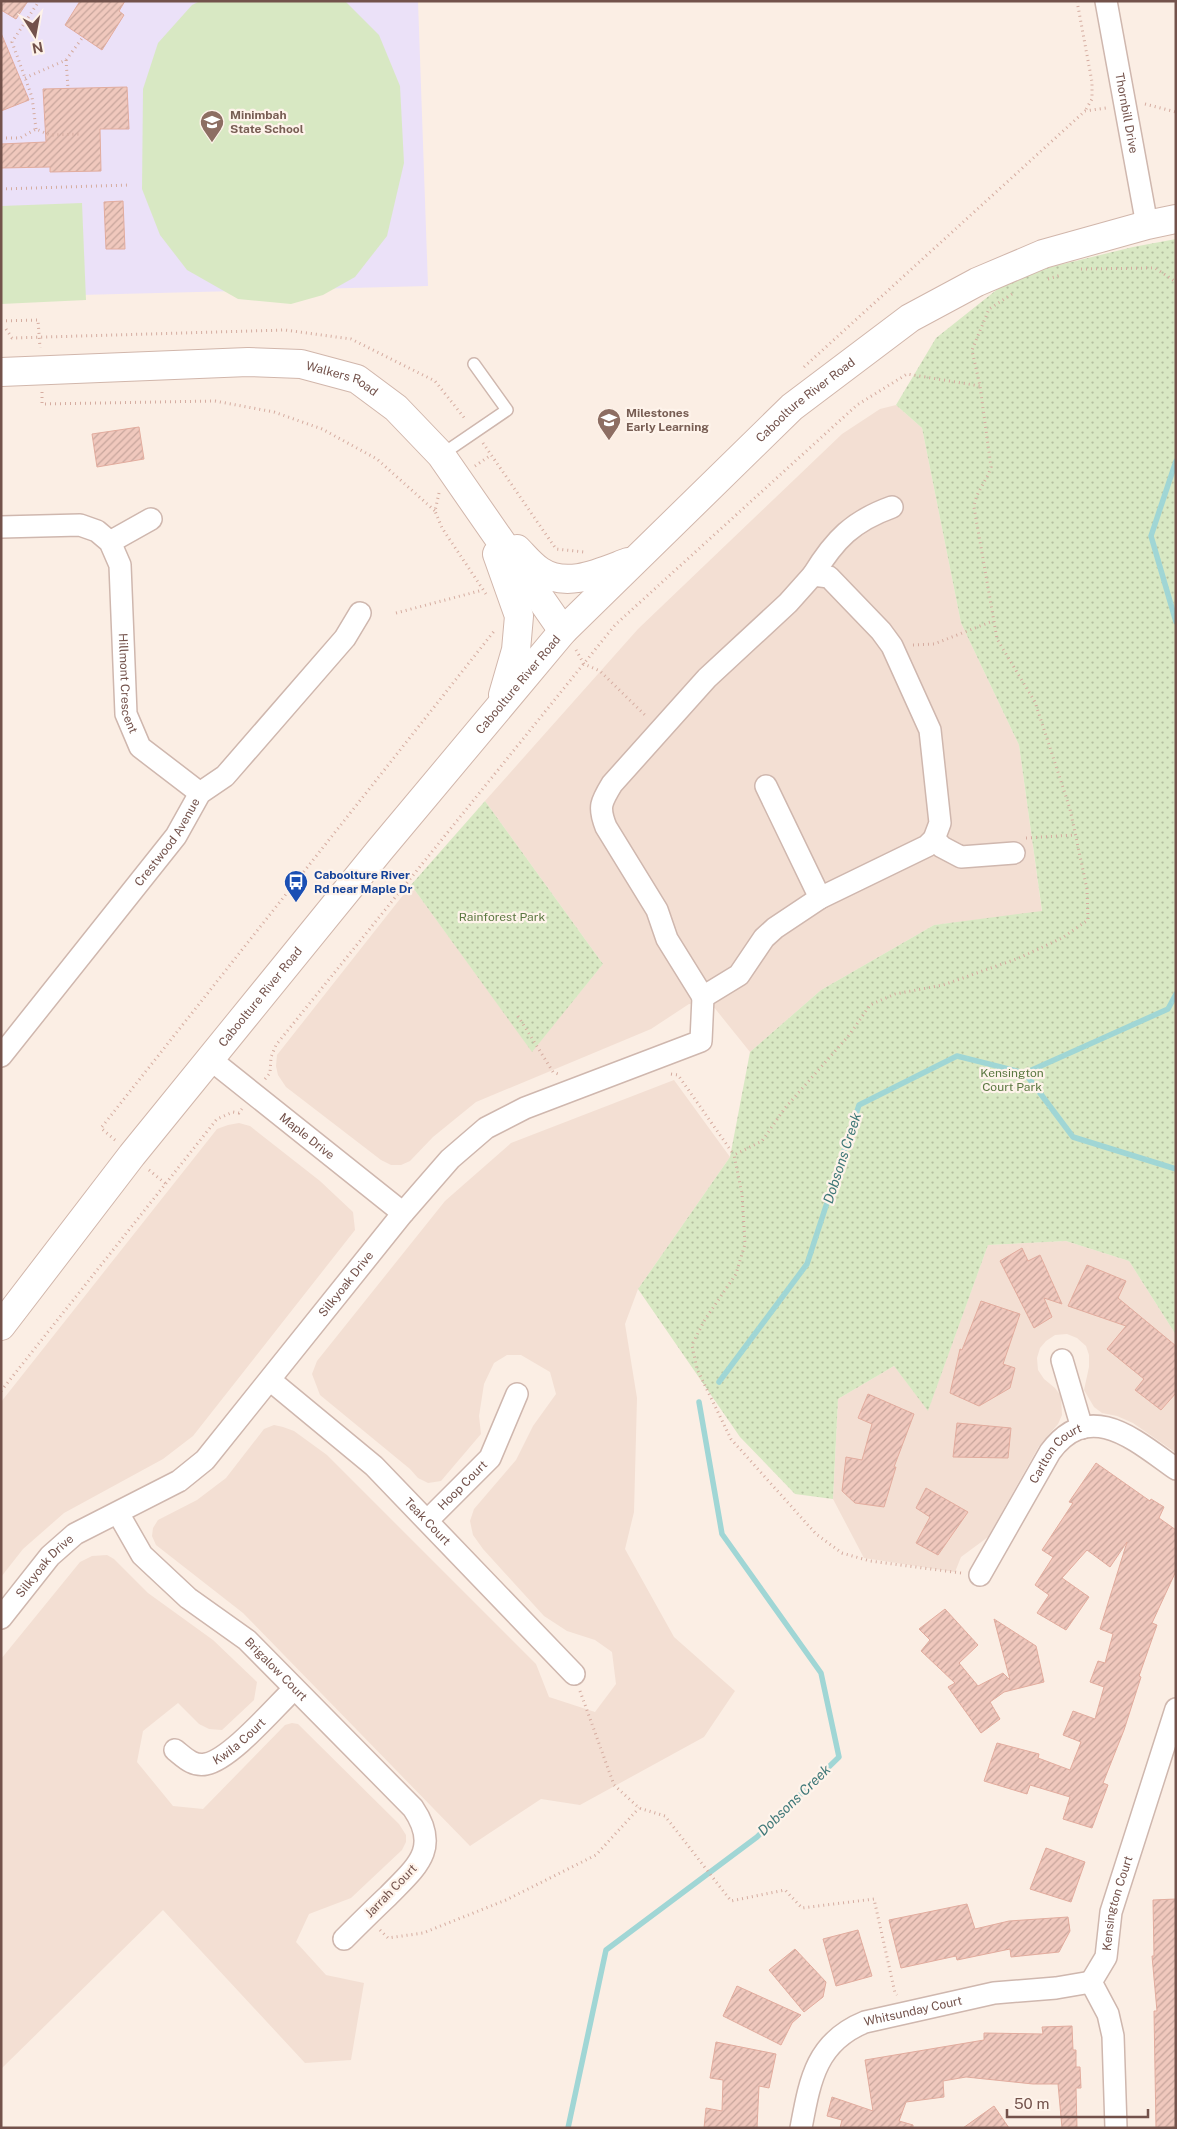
<svg xmlns="http://www.w3.org/2000/svg" width="1177" height="2129" font-family="'Public Sans',sans-serif">
<style>
.residential{fill:#f3dfd3}
.education{fill:#ebe1f8}
.green{fill:#d8e8c3}
.park{fill:url(#park-dots)}
.lines{fill:none;stroke-linecap:round;stroke-linejoin:round}
.stream{stroke:#a0d6d5;stroke-width:5.5}
.building{fill:url(#building-hatch);stroke:#e2ac9e}
.lane-casing{stroke:#cfb7ae;stroke-width:14}
.street-casing{stroke:#cfb7ae;stroke-width:24}
.secondary-casing{stroke:#d1b6ab;stroke-width:30}
.path{stroke:#d5aca0;stroke-width:3;stroke-dasharray:1 4;stroke-linecap:butt}
.lane{stroke:#fff;stroke-width:11}
.street{stroke:#fff;stroke-width:21}
.secondary{stroke:#fff;stroke-width:28}
.labels{text-anchor:middle;dominant-baseline:central;stroke-width:4.5;stroke-linejoin:round;paint-order:stroke}
.street-label{font-size:12px;fill:#73524b;stroke:#fef3ea}
.education-label{font-size:12px;font-weight:bold;fill:#785e54;stroke:#fef3ea;text-anchor:start}
.transit-label{font-size:12px;font-weight:bold;fill:#164399;stroke:#fef3ea;text-anchor:start}
.park-label{font-size:12px;fill:#5c7842;stroke:#fef3ea}
.water-label{font-size:14px;font-style:italic;fill:#3f7878;stroke:#fef3ea}
</style>
<defs>
<pattern id="park-dots" width="8" height="8" patternUnits="userSpaceOnUse" patternTransform="scale(1.25)"><rect width="8" height="8" fill="#d8e8c3"/><path d="M2 2h.1M6 6h.1" fill="none" stroke="#b4bfa0" stroke-width="1.8" stroke-linecap="round"/></pattern>
<pattern id="building-hatch" width="6" height="6" patternUnits="userSpaceOnUse" patternTransform="scale(1.25)"><rect width="6" height="6" fill="#f0c8bd"/><path d="M-1 1l2-2M0 6l6-6M5 7l2-2" fill="none" stroke="#c7a59c"/></pattern>
</defs>
<rect width="100%" height="100%" fill="#fbeee4"/>
<!-- residential -->
<g class="residential">
<path d="M896,405L922,428L961,623L1019,745L1042,912L934,925L821,990L750,1052L713,1006L689,1004L651,1029L476,1102L433,1137L410,1161L401,1165H391L381,1160L286,1087L278,1075L276,1066L277,1055L411,885L532,1051L603,964L485,801L638,629L842,434L880,409Z"/>
<path d="M674,1080L730,1157L638,1289L625,1324L637,1398L634,1512L625,1549L674,1637L735,1691L704,1737L580,1805L541,1799L470,1846L243,1613L156,1545L152,1536L153,1528L158,1520L197,1500L226,1478L264,1429L274,1425L283,1427L294,1431L327,1455L536,1664L549,1697L595,1712L616,1684L612,1652L595,1640L567,1631L544,1616L483,1549L473,1535L470,1521L474,1509L516,1460L533,1426L556,1394L550,1372L521,1355H507L494,1363L484,1384L479,1416L481,1434L441,1481L428,1483L418,1478L410,1469L320,1395L312,1374L317,1361L445,1201L511,1143Z"/>
<path d="M239,1123L250,1126L320,1181L353,1212L355,1230L193,1436L163,1459L64,1513L23,1549L1,1577V1402L217,1129L228,1125Z"/>
<path d="M1066,1241L1129,1261L1176,1335V1453L1133,1423L1117,1416L1102,1413L1094,1407L1084,1390L1089,1367V1355L1086,1346L1077,1338L1067,1334L1055,1335L1046,1341L1040,1348L1037,1358L1038,1370L1044,1379L1055,1388L1061,1396L1062,1415L1058,1424L1039,1446L988,1537L961,1557L955,1572L864,1558L833,1499L838,1399L894,1366L928,1410L988,1245Z"/>
<path d="M92,1556L107,1555L114,1559L148,1593L213,1640L257,1682L254,1700L222,1730L209,1729L199,1724L178,1703L143,1731L137,1762L173,1806L203,1809L285,1725L292,1723L298,1724L399,1824L406,1835V1842L402,1850L351,1898L309,1914L296,1942L326,1975L364,1983L351,2060L305,2063L163,1910L1,2069V1659L80,1562Z"/>
</g>
<!-- education -->
<path class="education" d="M1,1H418L428,286L1,297Z"/>
<!-- green -->
<g class="green">
<path d="M200,1H345L379,35L400,86L404,163L387,236L355,277L323,295L291,304L238,299L187,270L160,235L142,189L143,89L158,43L192,5Z"/>
<path d="M82,203L86,300L1,304V206Z"/>
</g>
<!-- park -->
<g class="park">
<path d="M1176,239V1335L1129,1261L1066,1241L988,1245L928,1411L894,1366L838,1399L833,1499L795,1494L740,1437L638,1289L730,1157L750,1052L821,990L934,925L1042,911L1019,745L961,623L922,428L896,405L936,338L1014,276L1133,247Z"/>
<path d="M485,801L603,964L532,1052L411,885Z"/>
</g>
<g class="lines">
<!-- stream -->
<g class="stream">
<path d="M1176,461L1151,536L1176,622"/>
<path d="M1025,1073L1073,1137L1176,1169"/>
<path d="M719,1382L807,1264L859,1105L957,1056L1025,1073L1168,1009L1176,994"/>
<path d="M568,2128L606,1950L757,1837L839,1757L821,1673L722,1534L699,1402"/>
</g>
</g>
<!-- building -->
<g class="building">
<path d="M1,1H28L16,19L1,10Z"/>
<path d="M80,1H125L119,11L124,15L102,50L65,25Z"/>
<path d="M1,33L29,100L1,111Z"/>
<path d="M127,87L129,129H100L101,171L50,172V167L1,168V144L46,142L43,89Z"/>
<path d="M123,201L125,249H106L104,202Z"/>
<path d="M139,427L144,459L97,467L92,434Z"/>
<path d="M1022,1248L1028,1261L1040,1255L1062,1304L1044,1298L1052,1317L1034,1328L1000,1261Z"/>
<path d="M1087,1265L1126,1281L1118,1298L1176,1346V1393L1161,1410L1135,1390L1144,1379L1107,1349L1126,1326L1068,1306Z"/>
<path d="M981,1301L1020,1314L1003,1364L1015,1368L1010,1388L979,1406L950,1393L960,1349L962,1350Z"/>
<path d="M868,1394L914,1414L894,1467H896L884,1507L855,1503L842,1491L846,1457L862,1460L872,1424L858,1418Z"/>
<path d="M957,1423L1011,1428L1008,1458L953,1457Z"/>
<path d="M1096,1463L1150,1501L1151,1499L1164,1507L1159,1518L1176,1530V1571L1152,1623L1157,1625L1139,1676L1141,1677L1124,1730L1103,1783L1108,1785L1092,1828L1063,1819L1070,1797L1030,1785L1027,1794L984,1781L997,1743L1039,1754L1038,1758L1070,1770L1081,1742L1063,1735L1073,1711L1095,1719L1104,1687L1090,1682L1098,1661L1105,1663L1113,1634L1100,1629L1127,1542L1110,1567L1087,1550L1062,1578L1089,1597L1066,1630L1037,1613L1049,1595L1035,1585L1053,1557L1042,1550L1073,1503L1069,1502Z"/>
<path d="M926,1488L968,1512L938,1555L916,1543L930,1517L916,1508Z"/>
<path d="M945,1609L978,1645L959,1663L978,1686L1003,1673L1010,1680L994,1619L1036,1646L1044,1682L1004,1692L990,1702L1000,1719L981,1733L948,1687L955,1683L921,1651L930,1640L919,1629Z"/>
<path d="M1046,1848L1085,1862L1071,1902L1030,1889Z"/>
<path d="M1176,1899V2128H1156L1154,2011H1157L1152,1956H1154L1153,1900Z"/>
<path d="M967,1904L975,1929L1009,1921L1068,1917L1070,1931L1059,1952L1011,1957L1010,1949L957,1960L956,1956L901,1968L889,1920Z"/>
<path d="M858,1930L872,1976L836,1986L823,1939Z"/>
<path d="M795,1949L826,1982L823,1997L804,2012L769,1970Z"/>
<path d="M737,1986L801,2015L792,2023L781,2045L723,2016Z"/>
<path d="M1072,2026L1073,2050H1076V2067H1080L1081,2088H1076L1077,2128H1062L1058,2084H1033L966,2077L943,2081L944,2097L906,2102L899,2121L913,2125V2128H840L842,2120L827,2116L832,2097L873,2111L865,2060L984,2040V2033L1043,2034L1042,2027Z"/>
<path d="M716,2042L776,2054L769,2088L759,2086L757,2128H704L706,2108L722,2111L723,2080L710,2078Z"/>
<path d="M994,2106L1009,2128H963Z"/>
</g>
<g class="lines">
<!-- lane casing -->
<g class="lane-casing">
<path id="lane" d="M441,455L507,410L474,364"/>
</g>
<!-- street casing -->
<g class="street-casing">
<g id="street">
<path id="s1" d="M1106,1L1147,225"/>
<path id="s2" d="M1,527L80,525L97,531L110,542L120,565L126,714L140,747L200,793"/>
<path d="M110,542L151,519"/>
<path d="M813,575L829,577L881,631L892,646L930,730L940,823L934,839L927,846L820,898L775,928L764,938L739,975L703,997L667,939L657,910L606,827C598,807 601,802 612,784L707,678L788,603Z"/>
<path d="M813,575C835,539 853,521 892,507"/>
<path d="M766,786L820,898"/>
<path d="M934,839L942,847L961,857L1014,853"/>
<path id="s3" d="M1,1056L176,836L200,793L225,776L345,638L360,613"/>
<path id="s4" d="M210,1059L403,1213"/>
<path d="M1062,1360L1082,1428"/>
<path id="s5" d="M270,1380L374,1466L574,1674"/>
<path id="s6" d="M118,1513L142,1555L188,1598L247,1640L413,1808C441,1849 416,1867 388,1896C373,1910 358,1925 344,1939"/>
<path id="s7" d="M428,1520L490,1458L517,1394"/>
<path id="s8" d="M980,1575L1050,1452C1090,1398 1136,1441 1176,1469"/>
<path id="s9" d="M1,1618L50,1556L75,1534L179,1481L205,1460L403,1213L450,1159L486,1128L525,1108L701,1041L703,997"/>
<path id="s10" d="M175,1750C184,1757 193,1767 206,1764C231,1759 274,1708 294,1689"/>
<path id="s11" d="M801,2128C810,2080 816,2042 865,2022L994,1993L1056,1988L1091,1982"/>
<path id="s12" d="M1116,2128L1113,2036L1108,2014L1091,1982L1106,1957L1111,1912L1176,1709"/>
</g>
</g>
<!-- secondary casing -->
<g class="secondary-casing">
<g id="secondary">
<path id="s13" d="M1,372L248,362L301,364L357,379L396,408L441,455L563,631"/>
<path d="M517,549C524,556 531,565 540,571C567,589 601,572 628,562"/>
<path d="M497,554L519,616L516,650L503,695"/>
<path id="s14" d="M1,1326L132,1155L379,851L563,631L792,407L910,318L977,282L1043,254L1147,225L1176,219"/>
</g>
</g>
<!-- path -->
<g class="path">
<path d="M1077,1L1092,82V99L1085,111"/>
<path d="M66,60L68,88"/>
<path d="M25,78L66,60L83,37"/>
<path d="M1145,104L1176,112"/>
<path d="M36,129L32,97L12,42L39,1"/>
<path d="M1,138H20L36,129L50,135L82,134"/>
<path d="M1,189L130,185"/>
<path d="M1081,269L1155,268L1176,282"/>
<path d="M1048,279L1061,275"/>
<path d="M1,321L38,320L40,348"/>
<path d="M1,329H6L12,338L285,330L351,339L435,381L466,420"/>
<path d="M804,367L1085,111L1106,108"/>
<path d="M42,392V404L215,401L274,412L322,429L377,459L435,511"/>
<path d="M483,443L556,549L584,552"/>
<path d="M475,466L491,455"/>
<path d="M439,493L435,511L442,528L486,594"/>
<path d="M396,613L483,590"/>
<path d="M913,645L934,644L993,621"/>
<path d="M576,650L584,664L600,671L647,717"/>
<path d="M1026,838L1075,835"/>
<path d="M518,1016L553,1072L558,1074"/>
<path d="M671,1074L678,1075L734,1155"/>
<path d="M265,1079L270,1073L271,1057L276,1045L615,625L857,405L907,374L980,386"/>
<path d="M115,1140L101,1128L495,630"/>
<path d="M149,1170L166,1184"/>
<path d="M1,1391L217,1119L233,1112L239,1113L242,1109"/>
<path d="M961,1573L870,1561L842,1553L816,1534L731,1439L697,1369L692,1345L704,1321L736,1274L745,1244L742,1194L734,1155L762,1141L785,1108L850,1034L870,1005L895,994L943,985L1019,958L1062,938L1088,920L1087,889L1070,809L1035,702L997,639L974,507C976,491 987,481 991,467L980,386L972,350L989,309L1012,294"/>
<path d="M580,1691L614,1785L639,1808L665,1816L731,1901L785,1890L802,1908L874,1899L895,1993L897,1995"/>
<path d="M380,1930L388,1938L423,1933L506,1900L596,1855L639,1808"/>
</g>
<!-- lane -->
<use href="#lane" class="lane"/>
<!-- street -->
<use href="#street" class="street"/>
<!-- secondary -->
<use href="#secondary" class="secondary"/>
</g>
<!-- icons -->
<defs>
<g id="school-pin" transform="scale(1.25)"><path d="M0 17L-7.5 6A9.5 9.5 0 1 1 7.5 6Z" fill="#8d6e63" stroke="#fef3ea"/><path d="M0-5L7-2L0 1L-7-2ZM-4 1L0 2.5L4 1V4Q0 6-4 4Z" fill="#fff"/></g>
<g id="bus-pin" transform="scale(1.25)"><path d="M0 17L-7.5 6A9.5 9.5 0 1 1 7.5 6Z" fill="#1a4fb4" stroke="#fef3ea"/><path d="M-5-6H5V4H4V6H2V4H-2V6H-4V4H-5ZM-3.5-4V0h7V-4ZM-3.5 1.2v1.5H-2V1.2ZM2 1.2v1.5H3.5V1.2Z" fill="#fff"/></g>
</defs>
<g fill-rule="evenodd">
<use href="#school-pin" x="212" y="122"/>
<use href="#school-pin" x="609" y="420"/>
<use href="#bus-pin" x="296" y="882"/>
</g>
<g class="labels">
<!-- street labels -->
<g class="street-label">
<text stroke="none"><textPath href="#s1" startOffset="114">Thornbill Drive</textPath></text>
<text stroke="none"><textPath href="#s13" startOffset="344">Walkers Road</textPath></text>
<text stroke="none"><textPath href="#s14" startOffset="1229">Caboolture River Road</textPath></text>
<text stroke="none"><textPath href="#s2" startOffset="258">Hillmont Crescent</textPath></text>
<text stroke="none"><textPath href="#s14" startOffset="824">Caboolture River Road</textPath></text>
<text stroke="none"><textPath href="#s3" startOffset="271">Crestwood Avenue</textPath></text>
<text stroke="none"><textPath href="#s14" startOffset="419">Caboolture River Road</textPath></text>
<text stroke="none"><textPath href="#s4" startOffset="124">Maple Drive</textPath></text>
<text stroke="none"><textPath href="#s9" startOffset="488">Silkyoak Drive</textPath></text>
<text stroke="none"><textPath href="#s8" startOffset="144">Carlton Court</textPath></text>
<text stroke="none"><textPath href="#s7" startOffset="49">Hoop Court</textPath></text>
<text stroke="none"><textPath href="#s5" startOffset="212">Teak Court</textPath></text>
<text stroke="none"><textPath href="#s9" startOffset="68">Silkyoak Drive</textPath></text>
<text stroke="none"><textPath href="#s6" startOffset="225">Brigalow Court</textPath></text>
<text stroke="none"><textPath href="#s10" startOffset="76">Kwila Court</textPath></text>
<text transform="translate(391 1891) rotate(-46)">Jarrah Court</text>
<text stroke="none"><textPath href="#s12" startOffset="235">Kensington Court</textPath></text>
<text stroke="none"><textPath href="#s11" startOffset="180">Whitsunday Court</textPath></text>
</g>
<!-- education labels -->
<g class="education-label">
<text x="230" y="115">Minimbah<tspan x="230" dy="14">State School</tspan></text>
<text x="626" y="413">Milestones<tspan x="626" dy="14">Early Learning</tspan></text>
</g>
<!-- transit labels -->
<g class="transit-label">
<text x="314" y="875">Caboolture River<tspan x="314" dy="14">Rd near Maple Dr</tspan></text>
</g>
<!-- park labels -->
<g class="park-label">
<text x="502" y="917">Rainforest Park</text>
<text x="1012" y="1073">Kensington<tspan x="1012" dy="14">Court Park</tspan></text>
</g>
<!-- water labels -->
<g class="water-label">
<text transform="translate(842 1158) rotate(-72)">Dobsons Creek</text>
<text transform="translate(794 1800) rotate(-44)">Dobsons Creek</text>
</g>
</g>
<!-- border -->
<rect width="1177" height="2129" fill="none" stroke="#73524b" stroke-width="5"/>
<!-- north arrow -->
<g transform="translate(35 35) rotate(169)" stroke="#fef3ea" stroke-width="4" paint-order="stroke">
<path d="M0-4L9 19L0 12L-9 19Z" fill="#73524b"/>
<text y="-8" font-size="14" font-weight="bold" text-anchor="middle" fill="#73524b">N</text>
</g>
<!-- scale -->
<path d="M1007 2109v8h141v-8" fill="none" stroke="#73524b" stroke-width="2.5"/>
<text x="1014" y="2109" font-size="15" fill="#73524b" stroke="#fef3ea" stroke-width="4" paint-order="stroke">50 m</text>
</svg>
